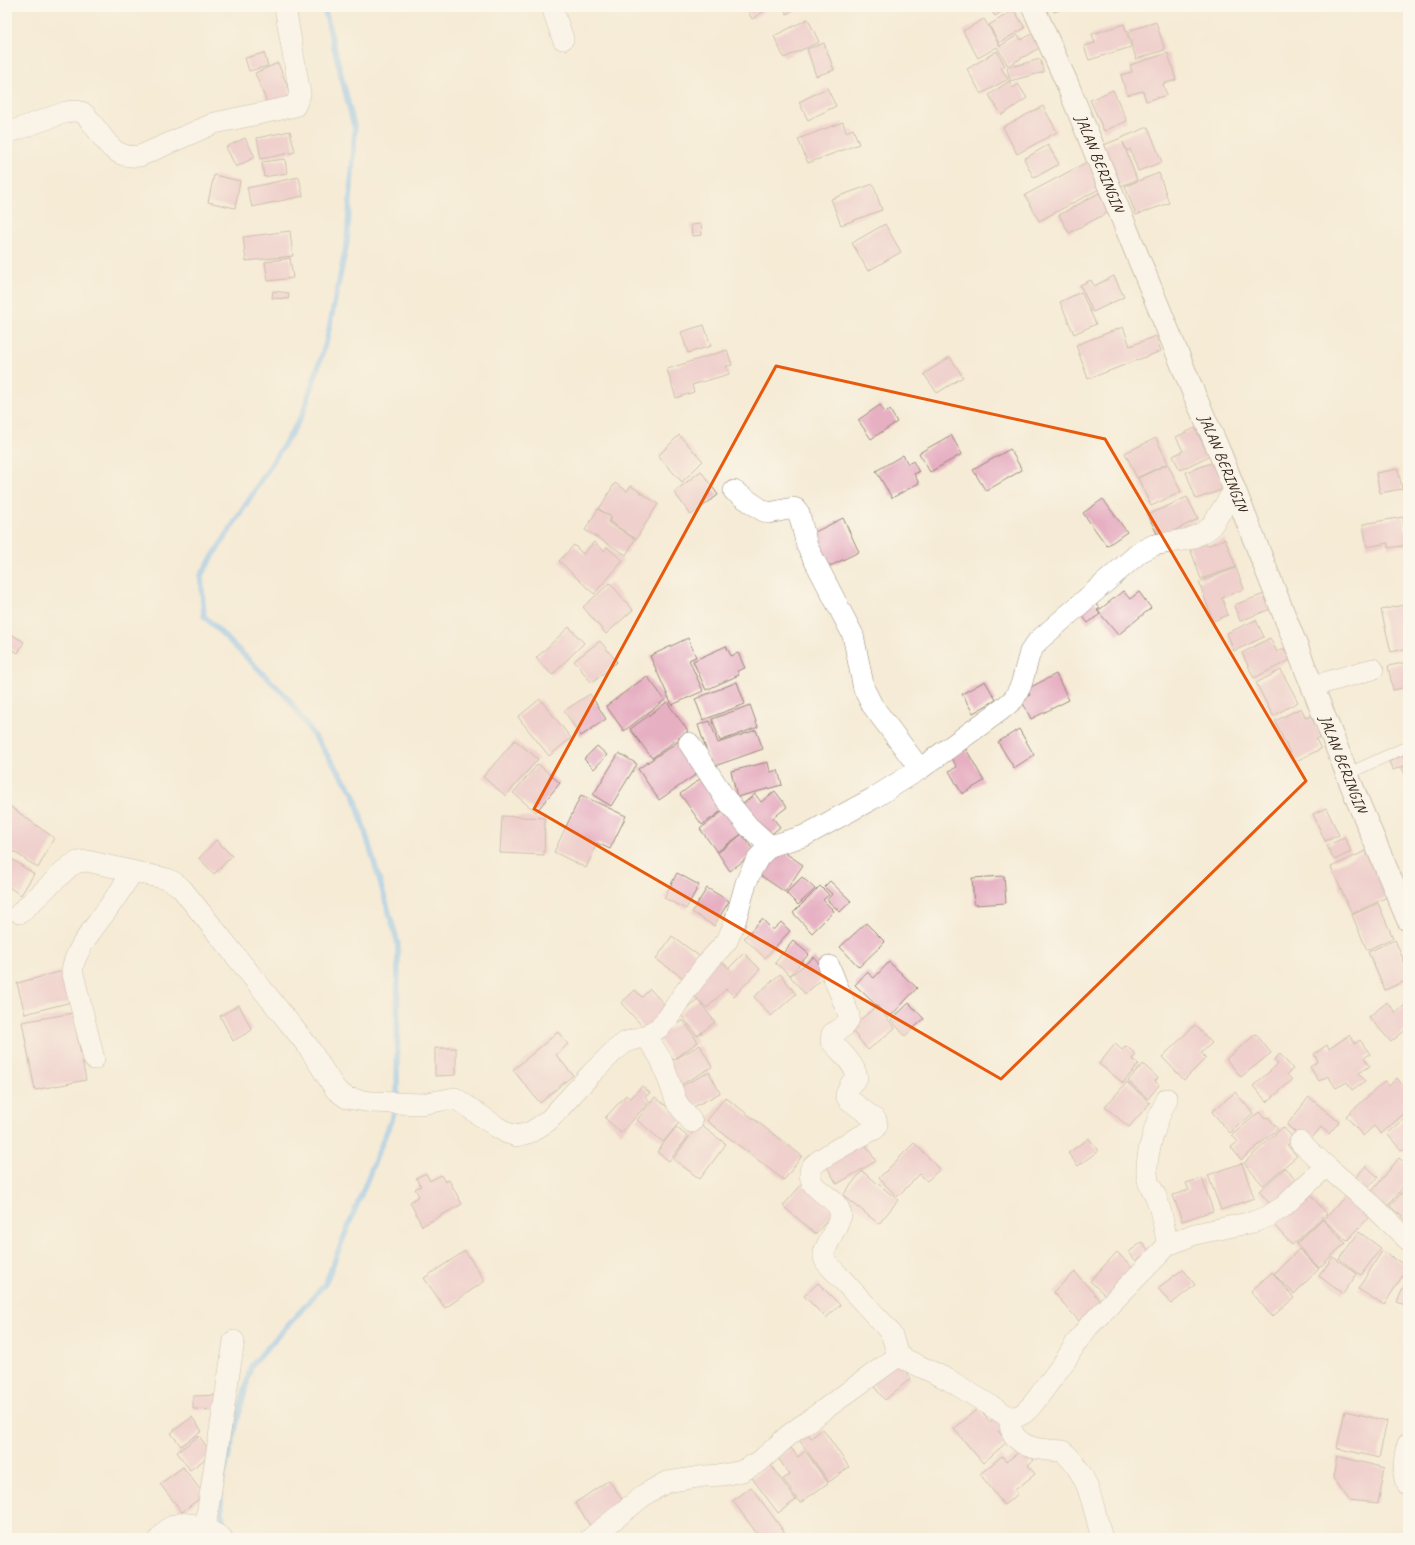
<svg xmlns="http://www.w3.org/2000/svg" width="1415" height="1545" font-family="Caveat,sans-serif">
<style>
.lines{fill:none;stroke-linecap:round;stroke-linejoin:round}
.stream{stroke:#7ebdf2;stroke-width:5.5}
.building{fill:#e6afc2}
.service-casing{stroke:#988a7a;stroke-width:12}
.minor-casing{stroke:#988a7a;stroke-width:22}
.tertiary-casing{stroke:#988a7a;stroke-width:24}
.service{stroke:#fff;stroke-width:11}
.minor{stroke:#fff;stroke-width:21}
.tertiary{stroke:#fff;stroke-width:22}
.marked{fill:none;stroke:#e8590c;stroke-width:3;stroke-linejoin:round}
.labels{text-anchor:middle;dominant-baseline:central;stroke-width:3.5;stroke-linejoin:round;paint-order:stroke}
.street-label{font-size:16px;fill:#3b2a1e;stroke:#fbf7ec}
</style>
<rect width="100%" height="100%" fill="#fbf7ec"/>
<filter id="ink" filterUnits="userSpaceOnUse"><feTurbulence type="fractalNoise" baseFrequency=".025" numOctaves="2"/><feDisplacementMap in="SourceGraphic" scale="8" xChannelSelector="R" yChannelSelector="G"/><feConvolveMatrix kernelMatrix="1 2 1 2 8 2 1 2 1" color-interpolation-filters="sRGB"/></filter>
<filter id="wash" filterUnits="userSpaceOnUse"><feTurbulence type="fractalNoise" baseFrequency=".012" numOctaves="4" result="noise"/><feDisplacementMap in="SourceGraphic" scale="16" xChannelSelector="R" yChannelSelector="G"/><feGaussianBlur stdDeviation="0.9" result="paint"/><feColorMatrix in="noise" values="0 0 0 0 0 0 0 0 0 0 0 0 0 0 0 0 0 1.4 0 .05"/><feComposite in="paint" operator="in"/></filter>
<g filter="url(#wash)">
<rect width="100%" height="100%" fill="#f5ebd6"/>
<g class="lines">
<!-- stream -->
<path class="stream" d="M224,1534L220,1490L251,1366L325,1284L397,1106L398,943L354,794L288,698L204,616L201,575L302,416L327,339L347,242L355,130L324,7"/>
</g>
<g id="blocks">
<!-- building -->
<g class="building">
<path d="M746,7H771L752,19Z"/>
<path d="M783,7H798L787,14Z"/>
<path d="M989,7H1010L995,16Z"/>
<path d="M1053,7H1069L1054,12Z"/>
<path d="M1014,10L1025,28L999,43L989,25Z"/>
<path d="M808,19L819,42L784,58L774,36Z"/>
<path d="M984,19L1000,46L1018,35L1021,40L1034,33L1041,47L1008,66L997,47L978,58L963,31Z"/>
<path d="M1156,22L1165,50L1136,59L1128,31Z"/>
<path d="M1124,24L1131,47L1089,60L1084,46L1095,43L1092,34Z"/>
<path d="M824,43L834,70L816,76L807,49Z"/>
<path d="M997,51L1005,66L1001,68L1008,79L981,94L967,69Z"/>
<path d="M264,53L268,66L249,71L245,58Z"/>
<path d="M1168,53L1176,80L1163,84L1167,95L1146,101L1143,91L1127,95L1121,75L1132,72L1130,65Z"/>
<path d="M1040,59L1044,72L1010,81L1007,68Z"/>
<path d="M278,63L291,95L268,105L255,73Z"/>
<path d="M1009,81L1013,88L1018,84L1027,98L1002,115L989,95Z"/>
<path d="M827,88L836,106L808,120L799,102Z"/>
<path d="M1113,90L1127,121L1104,131L1090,100Z"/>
<path d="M1043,106L1057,132L1017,154L1003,127Z"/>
<path d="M843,122L846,132L853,129L859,144L808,163L798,139Z"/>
<path d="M1148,127L1162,162L1138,171L1130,149L1127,151L1123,142L1137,180L1115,188L1099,147Z"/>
<path d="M290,131L295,152L261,159L257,138Z"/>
<path d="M245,138L255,157L236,167L226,147Z"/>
<path d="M1048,145L1059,164L1034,178L1024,159Z"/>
<path d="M285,159L287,173L264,177L262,162Z"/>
<path d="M1087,162L1101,188L1039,221L1025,195Z"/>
<path d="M1159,173L1169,203L1136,215L1125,186Z"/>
<path d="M214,175L240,181L235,208L208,202Z"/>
<path d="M299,177L303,196L252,207L247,188Z"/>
<path d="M873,184L882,210L841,225L831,199Z"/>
<path d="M1099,193L1109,212L1069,233L1059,215Z"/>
<path d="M701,224L702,235L692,236L691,225Z"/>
<path d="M885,224L901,252L868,271L852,243Z"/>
<path d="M290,231L293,256L246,261L243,237Z"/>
<path d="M290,258L293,278L268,281L265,262Z"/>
<path d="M1114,276L1124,297L1093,312L1080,285L1091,280L1094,286Z"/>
<path d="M273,291L289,293L288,299L272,298Z"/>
<path d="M1081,292L1096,324L1074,334L1060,302Z"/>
<path d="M704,325L711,346L688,353L681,332Z"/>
<path d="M1123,327L1130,346L1156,336L1161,351L1088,379L1076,345Z"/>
<path d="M727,350L732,365L726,366L729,374L692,385L694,392L676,398L667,369Z"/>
<path d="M950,357L963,377L937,393L924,374Z"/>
<path d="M880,405L885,413L890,410L897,422L871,439L858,420Z"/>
<path d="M1195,428L1209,456L1180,470L1173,456L1183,451L1176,437Z"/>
<path d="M679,435L703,461L682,482L658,456Z"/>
<path d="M951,435L962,454L930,472L919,453Z"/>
<path d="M1156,438L1168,463L1137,478L1125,453Z"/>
<path d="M1010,449L1022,470L986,491L973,470Z"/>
<path d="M903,455L908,464L913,461L919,472L914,474L919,483L892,498L876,471Z"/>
<path d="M1214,462L1224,489L1196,499L1186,472Z"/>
<path d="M1168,464L1181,492L1151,506L1138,478Z"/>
<path d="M1398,469L1402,489L1380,493L1376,473Z"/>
<path d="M701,471L718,495L691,515L674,492Z"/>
<path d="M615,483L627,491L631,486L658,504L636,539L609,521L612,517L599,509Z"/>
<path d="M1187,497L1198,519L1159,538L1148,515Z"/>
<path d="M1103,499L1127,532L1107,546L1083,513Z"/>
<path d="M598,509L611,517L608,522L635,539L626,555L585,530Z"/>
<path d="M1403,517L1408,545L1388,548V543L1367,547L1363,524Z"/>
<path d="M843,518L859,552L828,567L811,534Z"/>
<path d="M1225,539L1236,567L1201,579L1189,545L1204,540L1206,546Z"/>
<path d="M594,542L604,551L607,547L623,561L594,594L559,561L574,545L583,554Z"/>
<path d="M1236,568L1244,589L1222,598L1228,615L1213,621L1199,582Z"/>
<path d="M610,583L633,610L606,634L583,607Z"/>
<path d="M1123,591L1130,599L1139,592L1151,608L1118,635L1098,611Z"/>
<path d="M1267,593L1273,608L1240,621L1234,605Z"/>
<path d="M1092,599L1100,608L1097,610L1100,614L1088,623L1078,610Z"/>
<path d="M1408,604V648L1391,652L1381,610Z"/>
<path d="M1256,620L1264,637L1234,651L1227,633Z"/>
<path d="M569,627L584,643L552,675L536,658Z"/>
<path d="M11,634L24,642L18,653L7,647V642Z"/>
<path d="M688,638L696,657L689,660L703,691L672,705L650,656Z"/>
<path d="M1270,638L1277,652L1284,649L1290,660L1254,678L1242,653Z"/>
<path d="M600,641L617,662L592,683L574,661Z"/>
<path d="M726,646L731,656L738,653L745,668L737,671L739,675L706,690L693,661Z"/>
<path d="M1408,662V687L1393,690L1388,666Z"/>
<path d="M1281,670L1298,702L1273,716L1256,683Z"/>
<path d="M1056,674L1069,700L1031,719L1021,699L1030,695L1027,689Z"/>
<path d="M647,676L665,700L624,731L606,706Z"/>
<path d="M985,681L996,700L973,713L962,694Z"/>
<path d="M737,682L745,704L703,720L695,699Z"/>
<path d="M590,694L606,719L581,736L564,711Z"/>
<path d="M540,699L571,738L549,756L518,717Z"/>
<path d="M667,702L688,731L652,758L630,729Z"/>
<path d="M750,705L758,727L720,741L712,719Z"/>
<path d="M1301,708L1306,718L1311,716L1321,737L1316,739L1321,749L1294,762L1275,721Z"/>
<path d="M710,721L718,743L756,730L763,749L712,767L698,725Z"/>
<path d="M1019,729L1034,755L1014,768L998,742Z"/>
<path d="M683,738L704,769L659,800L638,769Z"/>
<path d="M515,740L538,759L506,796L483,777Z"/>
<path d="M597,746L607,755L594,769L584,759Z"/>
<path d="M966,749L984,781L962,794L949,771L957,767L951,758Z"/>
<path d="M619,753L637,764L611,806L593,795Z"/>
<path d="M1408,753V764L1393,770L1389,762Z"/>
<path d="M768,762L770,772L778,770L782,785L737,797L731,771Z"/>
<path d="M538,764L560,783L536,812L513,793Z"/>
<path d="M1408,765V781L1402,768Z"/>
<path d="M704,776L723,810L702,825L680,794Z"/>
<path d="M775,791L787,807L773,818L780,827L768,837L743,804L755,794L761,802Z"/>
<path d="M581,795L626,816L610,849L597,843L586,868L554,852Z"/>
<path d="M7,804L54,838L38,868L7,847Z"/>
<path d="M729,806L747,830L717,852L700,829Z"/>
<path d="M1326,808L1339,835L1325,841L1313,814Z"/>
<path d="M502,816L545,818L544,855L500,853Z"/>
<path d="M742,834L755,852L730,871L718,853Z"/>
<path d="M1345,837L1351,852L1334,860L1327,846Z"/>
<path d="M216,840L232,856L214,874L199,858Z"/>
<path d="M775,846L803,865L785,892L757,873Z"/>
<path d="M1366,851L1387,897L1352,914L1331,867Z"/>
<path d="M7,856L34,874L21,895L7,886Z"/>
<path d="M677,873L699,885L686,909L664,898Z"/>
<path d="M1004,876L1006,903L974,905L972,878Z"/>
<path d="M802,877L815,889L798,905L786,893Z"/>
<path d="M830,881L851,901L840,912L827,900L832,894L824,887Z"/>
<path d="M820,886L829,895L823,900L834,911L812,933L793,913Z"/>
<path d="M707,888L729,901L714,926L692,912Z"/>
<path d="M1378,903L1393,938L1367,950L1352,915Z"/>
<path d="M762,919L773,930L781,922L790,931L765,958L744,938Z"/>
<path d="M866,923L885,942L859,967L840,947Z"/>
<path d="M672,936L702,958L686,980L656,959Z"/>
<path d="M1395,940L1408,971V980L1385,990L1368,952Z"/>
<path d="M793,941L809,954L790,975L775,963Z"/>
<path d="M744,953L760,969L734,996L726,989L707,1008L698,1000L715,1022L697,1036L680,1013L698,999L689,991L719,959L729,968Z"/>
<path d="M814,957L828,974L805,994L790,976Z"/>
<path d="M889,962L917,988L889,1018L877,1006L895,1028L868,1050L850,1028L877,1006L855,985L867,972L874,978Z"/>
<path d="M63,971L71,1002L25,1014L17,983Z"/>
<path d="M780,974L796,994L771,1016L754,997Z"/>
<path d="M650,989L667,1007L645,1029L621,1003L635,990L642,997Z"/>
<path d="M1387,1002L1396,1013L1408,1002V1028L1391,1042L1369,1017Z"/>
<path d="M909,1003L924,1019L905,1036L891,1020Z"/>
<path d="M239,1005L252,1030L233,1041L220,1016Z"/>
<path d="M73,1013L86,1080L35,1090L22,1022Z"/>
<path d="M683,1020L698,1042L673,1060L658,1037Z"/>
<path d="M1195,1025L1212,1043L1201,1053L1206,1058L1184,1080L1162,1057Z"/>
<path d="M558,1032L568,1044L556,1055L573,1075L540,1103L513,1070Z"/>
<path d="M1256,1034L1271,1053L1241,1077L1226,1059Z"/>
<path d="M1349,1035L1355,1044L1360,1040L1370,1054L1364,1058L1370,1066L1359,1073L1365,1081L1352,1090L1347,1082L1336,1088L1328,1076L1319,1081L1310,1067L1318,1061L1314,1054L1327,1045L1329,1049Z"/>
<path d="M1115,1044L1122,1050L1126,1046L1136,1054L1132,1059L1139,1064L1123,1083L1099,1064Z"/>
<path d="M700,1045L712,1067L680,1085L668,1063Z"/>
<path d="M435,1048H456V1075L435,1076Z"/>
<path d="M1280,1054L1293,1069L1287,1074L1292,1080L1267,1102L1253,1086L1278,1064L1274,1060Z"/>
<path d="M1143,1064L1158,1078L1155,1081L1159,1085L1148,1099L1128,1081Z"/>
<path d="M709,1072L720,1093L688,1110L676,1089Z"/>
<path d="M1397,1078L1405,1088L1408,1086V1110L1381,1134L1374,1126L1363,1136L1346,1116L1385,1081L1389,1086Z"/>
<path d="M1127,1082L1150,1103L1129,1127L1105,1107Z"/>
<path d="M642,1086L650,1093L645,1097L650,1101L621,1133L605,1118L626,1095L630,1099Z"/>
<path d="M1235,1092L1253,1113L1230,1133L1212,1112Z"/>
<path d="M655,1097L682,1119L663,1142L637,1120Z"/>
<path d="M725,1097L802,1156L784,1180L707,1121Z"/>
<path d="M1309,1097L1339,1122L1329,1134L1321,1127L1308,1143L1287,1125Z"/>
<path d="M1259,1112L1265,1119L1268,1117L1278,1129L1241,1160L1231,1147L1238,1142L1232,1135Z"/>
<path d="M1408,1116V1146L1402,1151L1387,1134Z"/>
<path d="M699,1124L726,1144L700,1179L673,1159Z"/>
<path d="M676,1127L688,1137L669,1161L657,1152Z"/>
<path d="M1283,1127L1294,1139L1287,1145L1297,1156L1263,1185L1244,1163Z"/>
<path d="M1089,1138L1098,1151L1078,1166L1068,1153Z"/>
<path d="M862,1139L876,1161L837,1184L824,1162Z"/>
<path d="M914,1143L940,1169L927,1181L920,1174L897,1197L879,1178Z"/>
<path d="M1399,1158L1408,1166V1181L1386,1208L1369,1195Z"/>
<path d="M1242,1163L1254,1198L1221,1210L1208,1175Z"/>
<path d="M1366,1166L1378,1177L1365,1191L1353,1180Z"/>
<path d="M1285,1168L1301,1186L1275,1210L1259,1191Z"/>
<path d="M862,1171L898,1200L879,1224L843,1195Z"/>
<path d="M426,1173L430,1181L441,1175L445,1182L449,1180L462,1204L422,1226L410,1202L419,1196L415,1189L421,1186L416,1178Z"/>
<path d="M1202,1178L1213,1211L1182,1221L1173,1195L1189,1190L1186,1183Z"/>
<path d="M802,1184L834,1211L816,1234L783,1206Z"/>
<path d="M1408,1185V1222L1390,1206Z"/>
<path d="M1309,1193L1327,1214L1292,1245L1274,1225Z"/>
<path d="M1348,1193L1371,1215L1347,1241L1324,1220Z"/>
<path d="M1322,1219L1345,1243L1319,1268L1296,1244Z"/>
<path d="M1359,1232L1381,1248L1361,1275L1339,1259Z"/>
<path d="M1142,1242L1149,1251L1136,1261L1129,1252Z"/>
<path d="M1299,1249L1319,1269L1294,1294L1274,1274Z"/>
<path d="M465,1251L485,1281L445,1308L424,1278Z"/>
<path d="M1382,1251L1408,1267L1384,1305L1358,1289Z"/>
<path d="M1117,1252L1135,1270L1108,1298L1090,1281Z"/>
<path d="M1333,1257L1357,1274L1343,1294L1319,1276Z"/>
<path d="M1183,1269L1195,1285L1171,1304L1158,1288Z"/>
<path d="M1075,1272L1103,1304L1081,1323L1053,1292Z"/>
<path d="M1272,1272L1294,1298L1272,1317L1251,1291Z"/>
<path d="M1408,1277V1306L1397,1302Z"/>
<path d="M818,1283L840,1305L826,1318L804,1296Z"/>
<path d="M1408,1343V1351L1404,1348Z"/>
<path d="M898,1362L911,1378L885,1400L871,1383Z"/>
<path d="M221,1395L220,1410L193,1409V1396Z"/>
<path d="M978,1408L990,1422L996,1416L1004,1426L998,1431L1007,1442L983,1463L954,1429Z"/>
<path d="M1345,1411L1387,1421L1379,1458L1337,1448Z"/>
<path d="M192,1417L202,1431L181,1446L171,1433Z"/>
<path d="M823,1429L849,1467L829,1482L797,1437L806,1431L811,1438Z"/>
<path d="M199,1436L212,1454L190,1470L177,1452Z"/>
<path d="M791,1448L798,1457L805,1451L828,1483L800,1503L783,1479L790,1475L778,1458Z"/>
<path d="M1024,1448L1034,1460L1028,1465L1035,1474L1015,1490L1018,1494L1004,1505L980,1474L1002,1456L1006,1462Z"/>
<path d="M1337,1456L1385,1468L1378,1503L1349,1500L1333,1477Z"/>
<path d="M770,1464L796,1500L778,1513L752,1478Z"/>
<path d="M183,1467L204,1495L182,1512L160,1484Z"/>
<path d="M609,1480L625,1504L591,1527L575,1503Z"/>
<path d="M751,1487L788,1537L787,1538H760L733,1501Z"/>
</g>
</g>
</g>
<g filter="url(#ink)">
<use href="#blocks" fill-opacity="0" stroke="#988a7a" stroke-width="1"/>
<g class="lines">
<!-- service casing -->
<g class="service-casing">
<path id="service" d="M1347,774L1402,749"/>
</g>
<!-- minor casing -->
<g class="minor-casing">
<g id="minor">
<path d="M552,7L563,39"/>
<path d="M7,133L66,112C71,111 76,110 81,112C86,114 89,119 92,123C107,142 113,159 140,156L215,123L295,106L300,94L285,7"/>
<path d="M734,491L762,510L769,513L793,508L796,509L799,513L807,546L853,635L864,689L872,705L920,769"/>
<path d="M1313,686L1373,669"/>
<path d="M689,743L725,798L748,826L770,846"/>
<path d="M20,913L70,866L78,862L87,861L167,879L175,883L182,889L307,1045L336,1090L347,1098L371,1102L421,1104L455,1098L497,1127L507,1133L517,1136L531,1132L548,1121L591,1074L614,1051L626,1042L646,1036L660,1027L668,1018L682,996L708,962L727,941L735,922L746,883L752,869L759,857L770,846L804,836L872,799L920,769L1001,710L1014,699L1021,685L1030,652L1038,641L1140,552L1154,545L1189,539L1202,533L1210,528L1234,491"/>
<path d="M829,966L849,1015C850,1025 840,1029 832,1034L831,1041C840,1051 854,1063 857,1077L850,1085L846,1095L848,1099L876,1120L877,1125L875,1129C864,1134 817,1159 812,1167C809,1171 810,1178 812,1182C819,1195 839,1198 841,1216L824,1252V1257L826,1262L887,1328L892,1336L898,1356"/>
<path d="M646,1036L661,1059L677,1103L692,1122"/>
<path d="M94,1059L72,970C77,944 99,923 113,901C120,892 126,882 132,872"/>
<path d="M1167,1099C1157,1118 1143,1160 1148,1180C1149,1186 1154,1191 1156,1197C1162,1212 1164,1229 1168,1245"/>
<path d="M1300,1142L1326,1166"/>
<path d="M1009,1417C1010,1421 1010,1426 1011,1429C1018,1450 1046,1450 1063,1451C1090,1476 1092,1504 1102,1538"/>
<path d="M1408,1444C1403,1458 1403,1471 1408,1485"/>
<path d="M205,1528L234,1341"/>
<path d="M160,1538C163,1535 167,1529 171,1527C187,1518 209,1529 222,1538"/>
<path d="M591,1538L647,1493L667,1482L705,1476L723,1475L742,1471L759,1462L789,1435L898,1356L949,1380L1009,1417C1020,1418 1026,1412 1033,1404L1065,1361L1076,1343L1088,1327L1168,1245L1195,1234L1253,1222L1267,1217L1283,1207L1326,1166L1372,1205L1408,1240"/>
</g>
</g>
<!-- tertiary casing -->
<g class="tertiary-casing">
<g id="tertiary">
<path id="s1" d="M1033,7L1066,81L1194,394L1220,453L1359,804L1408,920"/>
</g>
</g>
<!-- service -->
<use href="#service" class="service"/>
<!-- minor -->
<use href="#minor" class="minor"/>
<!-- tertiary -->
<use href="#tertiary" class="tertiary"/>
</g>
</g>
<!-- marked area -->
<path d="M0 0H1415V1545H0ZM776,366L1105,439L1306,781L1001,1079L534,809Z" fill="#f5ebd6" fill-opacity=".55" fill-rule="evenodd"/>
<path class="marked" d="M776,366L1105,439L1306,781L1001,1079L534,809Z"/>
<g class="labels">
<!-- street labels -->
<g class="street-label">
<text stroke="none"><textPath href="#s1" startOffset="170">JALAN BERINGIN</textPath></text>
<text stroke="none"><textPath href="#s1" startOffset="494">JALAN BERINGIN</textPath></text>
<text stroke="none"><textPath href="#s1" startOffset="818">JALAN BERINGIN</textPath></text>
</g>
</g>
<!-- margin -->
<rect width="1415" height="1545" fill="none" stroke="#fbf7ec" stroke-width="24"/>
</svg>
